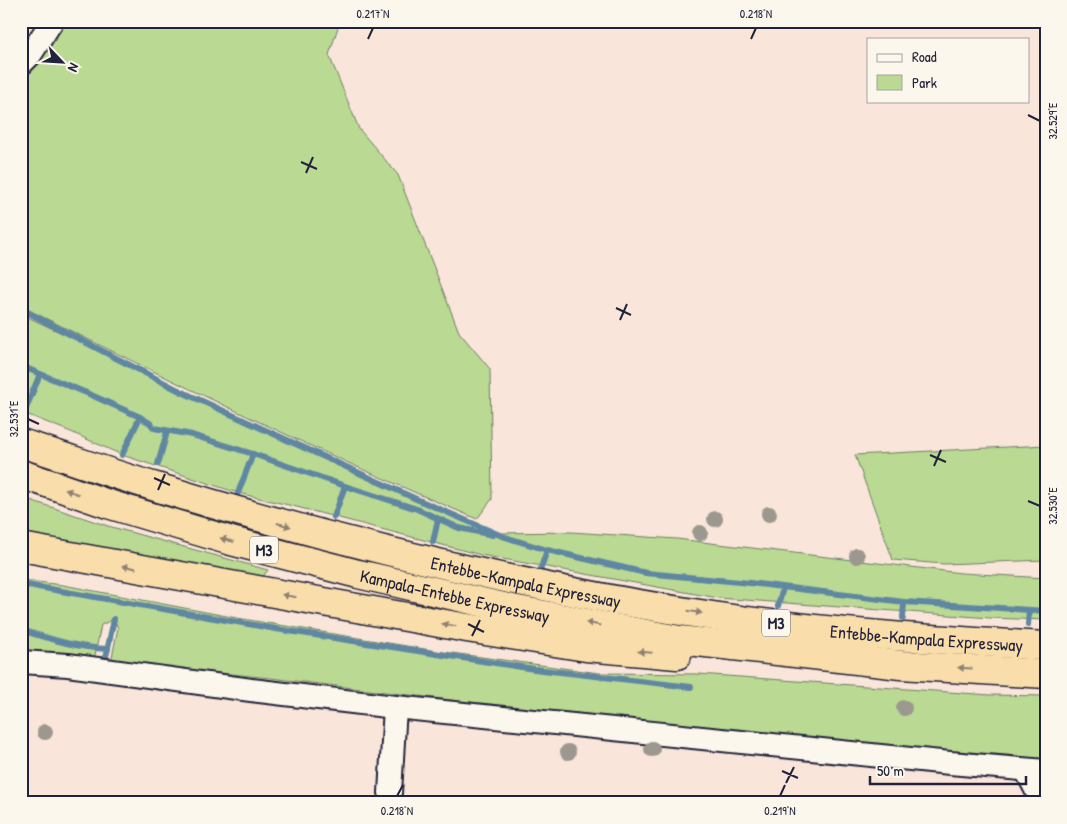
<svg xmlns="http://www.w3.org/2000/svg" width="1067" height="824" font-family="'Patrick Hand',sans-serif">
<style>
.green{fill:#bad992;stroke:#6e7e66}
.lines{fill:none;stroke-linecap:round;stroke-linejoin:round}
.stream{stroke:#5e87a2;stroke-width:6}
.minor-casing{stroke:#22223b;stroke-width:26}
.highway-casing{stroke:#22223b;stroke-width:31}
.minor{stroke:#fbf7ec;stroke-width:22}
.highway{stroke:#f9deab;stroke-width:28}
.tree{fill:#9c9890}
.oneway{fill:#8e8073}
.ticks{fill:none;stroke:#22223b;stroke-width:2}
.labels{text-anchor:middle;dominant-baseline:central;stroke-width:4;stroke-linejoin:round;paint-order:stroke}
.shield{fill:#fbf7ec;stroke:#636270;stroke-width:1}
.shield-label{font-size:16px;font-weight:bold;fill:#22223b}
.street-label{font-size:18px;fill:#22223b;stroke:#fbf7ec}
.neatline{fill:none;stroke:#22223b;stroke-width:2}
.ticks-label{font-size:12px;text-anchor:middle;fill:#22223b}
</style>
<rect width="100%" height="100%" fill="#f9e5d9"/>
<filter id="ink" filterUnits="userSpaceOnUse"><feTurbulence type="fractalNoise" baseFrequency=".02" numOctaves="2"/><feDisplacementMap in="SourceGraphic" scale="10" xChannelSelector="R" yChannelSelector="G"/><feConvolveMatrix kernelMatrix="1 2 1 2 8 2 1 2 1" color-interpolation-filters="sRGB"/></filter>
<g filter="url(#ink)">
<!-- green -->
<g class="green">
<path d="M64,21H340L329,55L359,129L398,175L459,332L490,369L492,499L477,519C322,454 171,381 21,306V83Z"/>
<path d="M21,314L407,494L497,533L571,532L677,539L961,573L1046,578V620L990,618L718,598L481,555L293,506L238,493L122,455L71,432L21,412Z"/>
<path d="M1046,445V560L944,564L893,560L855,455Z"/>
<path d="M21,497L108,526L268,570L257,584L21,541Z"/>
<path d="M21,580L63,585L237,618L437,651L599,673L699,674L990,695L1046,696V760L1000,757L451,700L271,678L111,662L118,628L114,619L101,625L94,660L21,651Z"/>
</g>
<g class="lines">
<!-- stream -->
<g class="stream">
<path d="M21,309L182,392L414,498L502,536L547,550L646,573L750,583L904,602L1046,611"/>
<path d="M21,366L89,394L140,417L150,423L154,428L192,435L253,454L345,486L417,509L459,528L493,535"/>
<path d="M24,413L40,374"/>
<path d="M122,455L140,417"/>
<path d="M158,464L167,432"/>
<path d="M238,493L253,454"/>
<path d="M334,517L345,486"/>
<path d="M433,542L438,519"/>
<path d="M541,568L547,550"/>
<path d="M21,584L276,629L534,669L691,687"/>
<path d="M778,606L783,588"/>
<path d="M903,618L904,602"/>
<path d="M1028,625L1029,610"/>
<path d="M21,630C50,639 78,648 108,649"/>
<path d="M105,661L114,619"/>
</g>
<!-- minor casing -->
<g class="minor-casing">
<g id="minor">
<path d="M21,64L30,55L52,21"/>
<path d="M21,662L68,665L251,690L395,707L950,763L1046,771"/>
<path d="M1026,770L1043,803"/>
<path d="M390,793L395,707"/>
</g>
</g>
<!-- highway casing -->
<g class="highway-casing">
<g id="highway">
<path id="s1" d="M21,443C66,457 111,474 156,487C343,544 533,590 726,618C832,633 939,640 1046,646"/>
<path id="s2" d="M21,474L108,504L231,541L358,574L512,609L679,640L901,665L1046,674"/>
<path d="M21,547L467,628L586,647L677,655"/>
</g>
</g>
<!-- minor -->
<use href="#minor" class="minor"/>
<!-- highway -->
<use href="#highway" class="highway"/>
</g>
<!-- trees -->
<g class="tree">
<circle cx="769" cy="514" r="8"/>
<circle cx="715" cy="519" r="8"/>
<circle cx="700" cy="533" r="8"/>
<circle cx="857" cy="556" r="8"/>
<circle cx="904" cy="708" r="8"/>
<circle cx="45" cy="732" r="8"/>
<circle cx="652" cy="749" r="8"/>
<circle cx="568" cy="752" r="8"/>
</g>
<!-- one-way arrows -->
<defs><path id="oneway-solid" d="M-6-.8H1V-3.2L6.5 0L1 3.2V.8H-6Z" transform="scale(1.25)"/></defs>
<g class="oneway">
<use href="#oneway-solid" transform="translate(72 492) rotate(-161)"/>
<use href="#oneway-solid" transform="translate(284 525) rotate(15)"/>
<use href="#oneway-solid" transform="translate(227 540) rotate(-164)"/>
<use href="#oneway-solid" transform="translate(129 567) rotate(-169)"/>
<use href="#oneway-solid" transform="translate(289 596) rotate(-170)"/>
<use href="#oneway-solid" transform="translate(695 612) rotate(9)"/>
<use href="#oneway-solid" transform="translate(593 624) rotate(-169)"/>
<use href="#oneway-solid" transform="translate(449 625) rotate(-170)"/>
<use href="#oneway-solid" transform="translate(645 652) rotate(-175)"/>
<use href="#oneway-solid" transform="translate(965 668) rotate(-176)"/>
</g>
</g>
<!-- ticks -->
<path class="ticks" d="M368,39L373,28M751,39L756,28M1028,115L1040,121M301,162L317,169M306,173L313,157M616,308L631,315M620,320L627,304M28,419L39,424M930,455L946,462M934,466L941,450M154,478L170,485M158,490L165,474M1028,501L1040,506M468,624L484,632M472,636L480,620M782,771L798,778M786,783L794,767M397,796L403,785M780,796L785,785"/>
<g class="labels">
<!-- shield labels -->
<g class="shield">
<rect x="250" y="536.5" width="28" height="27" rx="4"/>
<rect x="762" y="609.5" width="28" height="27" rx="4"/>
</g>
<g class="shield-label">
<text x="264" y="550">M3</text>
<text x="776" y="623">M3</text>
</g>
<!-- street labels -->
<g class="street-label">
<text stroke="none"><textPath href="#s1" startOffset="524">Entebbe–Kampala Expressway</textPath></text>
<text stroke="none"><textPath href="#s2" startOffset="451">Kampala–Entebbe Expressway</textPath></text>
<text stroke="none"><textPath href="#s1" startOffset="929">Entebbe–Kampala Expressway</textPath></text>
</g>
</g>
<!-- margin -->
<rect width="1067" height="824" fill="none" stroke="#fbf7ec" stroke-width="55"/>
<!-- legend -->
<rect x="867" y="38" width="162" height="65" fill="#fbf7ec" stroke="#a4a2a5"/>
<rect x="877" y="54" width="25" height="8" fill="#fbf7ec" stroke="#a4a2a5"/>
<text x="912" y="62" font-size="15" fill="#22223b">Road</text>
<rect x="877" y="75" width="25" height="15" fill="#bad992" stroke="#a4a2a5"/>
<text x="912" y="88" font-size="15" fill="#22223b">Park</text>
<!-- north arrow -->
<g transform="translate(62 62) rotate(115)" stroke="#fbf7ec" stroke-width="4" paint-order="stroke">
<path d="M0-4L9 19L0 12L-9 19Z" fill="#22223b"/>
<text y="-8" font-size="14" font-weight="bold" text-anchor="middle" fill="#22223b">N</text>
</g>
<!-- scale -->
<path d="M870 776v8h156v-8" fill="none" stroke="#22223b" stroke-width="2.5"/>
<text x="877" y="776" font-size="15" fill="#22223b" stroke="#fbf7ec" stroke-width="4" paint-order="stroke">50 m</text>
<rect x="28" y="28" width="1012" height="768" class="neatline"/>
<g class="ticks-label">
<text x="373" y="18">0.217°N</text>
<text x="756" y="18">0.218°N</text>
<text transform="translate(1053 121) rotate(-90)" y="4">32.529°E</text>
<text transform="translate(14 419) rotate(-90)" y="4">32.531°E</text>
<text transform="translate(1053 506) rotate(-90)" y="4">32.530°E</text>
<text x="397" y="815">0.218°N</text>
<text x="780" y="815">0.219°N</text>
</g>
</svg>
